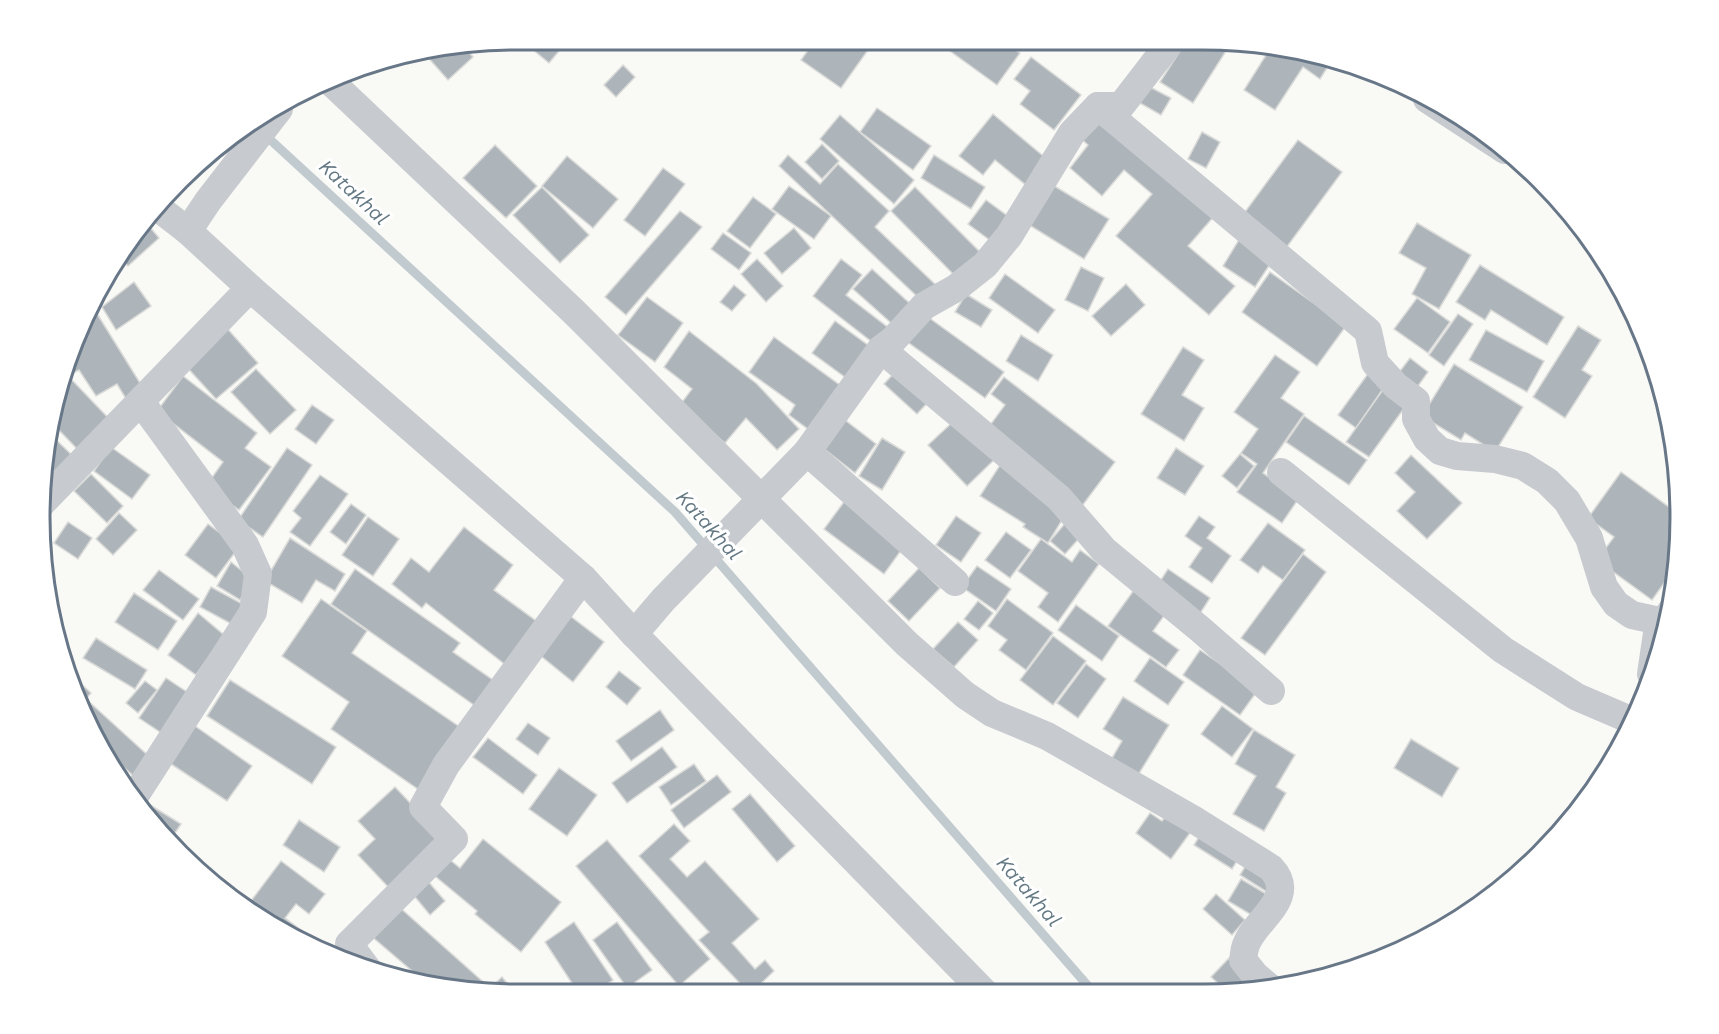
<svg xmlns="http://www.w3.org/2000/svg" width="1719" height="1034" font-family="'Work Sans',sans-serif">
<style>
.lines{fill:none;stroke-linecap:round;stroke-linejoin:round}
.stream{stroke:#c1cacf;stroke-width:9}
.building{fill:#adb5bb;stroke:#dadbd8;stroke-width:1.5}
.minor{stroke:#c7cace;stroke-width:28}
.labels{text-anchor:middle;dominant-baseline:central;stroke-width:6;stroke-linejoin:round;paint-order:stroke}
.water-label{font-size:20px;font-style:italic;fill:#637883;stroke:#fff}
.rim{fill:none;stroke:#687788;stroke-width:3}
</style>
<rect width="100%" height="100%" fill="#f9f9f6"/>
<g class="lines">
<!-- stream -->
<path class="stream" d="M264,134L675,512L1095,994"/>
</g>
<!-- building -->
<g class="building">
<path d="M520,39H569L549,63Z"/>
<path d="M816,39L868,40L873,43L841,88L801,60Z"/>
<path d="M873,40H889L883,48Z"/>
<path d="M957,40H1001L1020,53L997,85L950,51Z"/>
<path d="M1019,40H1033L1029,46Z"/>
<path d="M1130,40H1168L1157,58Z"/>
<path d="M1187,40H1233L1193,103L1160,82Z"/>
<path d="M1271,47L1332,60L1320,79L1303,67L1275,110L1244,90Z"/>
<path d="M465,48L473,57L448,80L425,54Z"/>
<path d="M1031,57L1081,95L1054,130L1020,104L1030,91L1014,79Z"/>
<path d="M623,65L635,77L616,97L604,85Z"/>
<path d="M1148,86L1171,98L1161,115L1138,102Z"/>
<path d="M877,108L931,146L913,170L860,132Z"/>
<path d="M1097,112L1216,214L1188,246L1235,286L1209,315L1116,236L1152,194L1124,170L1102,196L1070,168L1088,145L1077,135Z"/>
<path d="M993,114L1048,160L1027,186L995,160L983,175L959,156Z"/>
<path d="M840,115L914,180L894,204L820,139Z"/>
<path d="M1202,132L1220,142L1206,168L1188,159Z"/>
<path d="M1298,140L1342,172L1286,248L1242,216Z"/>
<path d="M822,144L839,161L822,179L805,162Z"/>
<path d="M495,145L537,186L506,218L463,178Z"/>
<path d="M788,155L820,184L838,164L889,211L875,227L938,287L924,303L779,166Z"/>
<path d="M934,155L985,187L971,209L921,178Z"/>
<path d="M567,156L618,199L593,228L542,186Z"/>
<path d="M663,168L685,184L645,236L624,220Z"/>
<path d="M1051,184L1109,219L1084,259L1026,223Z"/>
<path d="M789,186L831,216L814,239L772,209Z"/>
<path d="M542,187L589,235L560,263L513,215Z"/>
<path d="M915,187L985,257L961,282L891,211Z"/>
<path d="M753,197L776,214L750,248L727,231Z"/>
<path d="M986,200L1013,220L995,244L968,224Z"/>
<path d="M680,211L702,227L626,315L605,297Z"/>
<path d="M144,220L159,238L128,266L120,258L138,226Z"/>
<path d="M1417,223L1471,255L1439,309L1412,294L1426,268L1399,253Z"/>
<path d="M794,228L811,248L782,274L764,253Z"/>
<path d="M723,233L751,253L739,270L711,249Z"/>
<path d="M1240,238L1274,258L1255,287L1223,266Z"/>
<path d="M757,259L783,286L766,302L741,274Z"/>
<path d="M841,259L862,275L846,295L894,332L881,349L813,296Z"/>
<path d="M1480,265L1564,317L1547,345L1491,310L1485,320L1456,302Z"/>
<path d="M117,266L119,267L106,285Z"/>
<path d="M1081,267L1104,278L1088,311L1065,300Z"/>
<path d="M872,269L917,310L899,330L853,289Z"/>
<path d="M1270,272L1346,326L1317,366L1242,312Z"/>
<path d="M1005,274L1055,310L1038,333L989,298Z"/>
<path d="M134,282L151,306L116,330L102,307Z"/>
<path d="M1126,284L1145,305L1111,336L1092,316Z"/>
<path d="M734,285L746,295L732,311L720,302Z"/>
<path d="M966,294L992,310L981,327L955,312Z"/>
<path d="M647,297L683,323L655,362L618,335Z"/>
<path d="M1417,298L1450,322L1428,353L1394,329Z"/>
<path d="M96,312L145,391L128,402L117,384L96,396L79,370L62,379L64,364L76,342L84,337L81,332L89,316Z"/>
<path d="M921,312L1004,372L985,398L902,338Z"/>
<path d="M1458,314L1473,324L1444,366L1429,355Z"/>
<path d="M835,321L876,351L853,383L812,353Z"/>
<path d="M225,326L258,363L216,399L183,363Z"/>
<path d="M1578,326L1601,340L1582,370L1592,376L1565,418L1533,397Z"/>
<path d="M1486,330L1544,361L1527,392L1469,360Z"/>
<path d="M689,331L757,384L799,429L777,450L746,418L725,443L680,405L692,389L664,367Z"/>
<path d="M1021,335L1053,355L1038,381L1006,361Z"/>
<path d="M774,337L848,391L816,435L789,415L795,405L749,372Z"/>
<path d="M1183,347L1204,360L1182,395L1204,408L1184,441L1141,414Z"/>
<path d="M1275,355L1300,372L1281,398L1304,414L1263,473L1299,498L1282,523L1237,492L1257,464L1241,453L1258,429L1234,412Z"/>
<path d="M1410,358L1428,372L1413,393L1394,379Z"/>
<path d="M1454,364L1523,407L1495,452L1465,433L1461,440L1422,416Z"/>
<path d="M256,369L296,410L270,434L231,392Z"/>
<path d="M897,370L930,400L917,414L884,384Z"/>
<path d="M1370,371L1387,383L1356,428L1338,415Z"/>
<path d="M183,376L257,433L245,448L271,467L239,510L206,486L223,462L157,411Z"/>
<path d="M1004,377L1115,462L1082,506L985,432L1005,405L991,394Z"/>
<path d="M71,379L115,425L83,455L54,425L61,385L63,387Z"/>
<path d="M1387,384L1410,400L1369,457L1346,442Z"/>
<path d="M312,405L334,420L316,444L295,429Z"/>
<path d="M1304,416L1367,460L1349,485L1286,442Z"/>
<path d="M841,417L876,444L855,473L819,445Z"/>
<path d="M956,419L994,460L967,486L928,445Z"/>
<path d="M52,436L75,458L59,476L47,465Z"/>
<path d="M882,438L905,452L882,490L859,476Z"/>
<path d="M111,447L150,475L132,499L94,471Z"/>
<path d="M287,448L312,465L263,537L238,520Z"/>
<path d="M1176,448L1204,466L1185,495L1157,478Z"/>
<path d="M1240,454L1254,466L1237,488L1222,476Z"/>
<path d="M1411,455L1462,503L1427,539L1397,511L1415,492L1395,473Z"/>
<path d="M1002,462L1067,512L1048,543L1023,527L1025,524L980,496Z"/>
<path d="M1621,472L1680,515L1675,568L1652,600L1597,560L1614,537L1588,518Z"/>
<path d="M91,474L123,506L107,523L74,491Z"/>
<path d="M320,475L348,494L310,546L290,532L301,518L293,511Z"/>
<path d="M855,487L915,531L884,574L824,529Z"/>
<path d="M351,504L366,515L346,544L330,532Z"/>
<path d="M119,513L137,530L113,555L96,539Z"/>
<path d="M956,516L981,533L961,562L936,545Z"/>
<path d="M1199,516L1215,527L1207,538L1231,556L1212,583L1189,567L1202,548L1185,536Z"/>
<path d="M368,517L399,539L373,576L342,555Z"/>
<path d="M1068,520L1083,534L1065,554L1050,541Z"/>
<path d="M68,522L92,538L78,559L54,543Z"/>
<path d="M1268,523L1305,550L1283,580L1263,566L1258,573L1240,560Z"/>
<path d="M208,524L239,547L216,578L185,555Z"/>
<path d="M464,527L513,565L494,590L539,623L507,666L426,603L422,608L392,584L411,558L429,572Z"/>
<path d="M1006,532L1031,550L1010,578L985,560Z"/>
<path d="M290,538L345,574L335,591L316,580L302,603L265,581Z"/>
<path d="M1041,539L1072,562L1080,550L1099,564L1058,622L1038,607L1048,593L1018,571Z"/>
<path d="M1303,554L1326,572L1265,655L1241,638Z"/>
<path d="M231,562L252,579L240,600L217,586Z"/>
<path d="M977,566L1011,589L996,611L962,587Z"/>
<path d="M919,568L940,588L909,621L888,601Z"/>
<path d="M355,569L460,643L453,652L500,685L481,710L331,604Z"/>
<path d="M1168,569L1210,598L1199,615L1157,586Z"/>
<path d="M159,570L199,599L183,620L143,590Z"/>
<path d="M211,587L250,608L239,628L200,607Z"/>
<path d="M1134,590L1166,613L1153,631L1179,650L1166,667L1108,626Z"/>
<path d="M134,593L177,621L158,650L115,622Z"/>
<path d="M321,599L367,631L352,653L467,732L425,794L331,729L349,702L282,656Z"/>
<path d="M1007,599L1053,633L1026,670L999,650L1007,640L988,626Z"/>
<path d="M978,601L993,613L979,630L964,619Z"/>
<path d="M1076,605L1119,636L1102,661L1058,630Z"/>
<path d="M565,612L604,642L573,682L536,652Z"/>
<path d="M198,613L224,635L196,675L168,655Z"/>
<path d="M958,622L978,640L954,667L933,649Z"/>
<path d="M1053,636L1086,661L1053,705L1020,680Z"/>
<path d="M96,638L147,670L135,689L83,658Z"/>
<path d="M1200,650L1258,690L1240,715L1183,675Z"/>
<path d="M1150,658L1184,682L1168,705L1134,681Z"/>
<path d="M1086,664L1106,679L1078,718L1057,703Z"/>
<path d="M64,668L91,693L86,699L153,760L138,780L109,754Z"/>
<path d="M619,671L641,688L627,705L606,687Z"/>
<path d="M166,678L193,696L166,736L139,718Z"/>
<path d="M230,680L336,747L312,784L207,716Z"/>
<path d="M145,681L157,690L138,713L126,703Z"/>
<path d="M1123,697L1169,725L1138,775L1112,758L1122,741L1103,729Z"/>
<path d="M1222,706L1253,729L1232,757L1201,734Z"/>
<path d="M660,710L674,730L631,761L616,741Z"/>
<path d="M528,723L550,738L538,755L516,739Z"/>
<path d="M195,726L252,766L227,801L171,764Z"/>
<path d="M1254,730L1295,755L1276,787L1286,793L1264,831L1233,814L1256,776L1235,764Z"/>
<path d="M488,738L537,775L523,794L473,757Z"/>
<path d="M1411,739L1459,768L1442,797L1394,768Z"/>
<path d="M662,747L677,767L627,803L612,783Z"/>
<path d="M694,764L706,781L671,805L659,787Z"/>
<path d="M559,768L597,795L567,836L529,809Z"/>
<path d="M119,769L132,780L127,788L118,771Z"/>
<path d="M717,775L731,792L684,828L671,810Z"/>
<path d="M395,787L446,841L392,891L358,855L375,839L358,821Z"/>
<path d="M750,794L795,846L777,862L732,809Z"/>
<path d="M142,800L181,824L171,839L138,808Z"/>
<path d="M1174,805L1198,822L1171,859L1136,833L1150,813L1162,821Z"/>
<path d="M299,820L340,847L324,872L283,845Z"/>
<path d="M674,824L690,841L670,859L687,877L705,861L759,919L732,943L755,969L765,960L774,971L750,994L699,940L709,932L639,856Z"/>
<path d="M1207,824L1245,848L1232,869L1194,845Z"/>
<path d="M483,839L561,902L521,952L475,914L477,911L430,872L444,855L460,868Z"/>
<path d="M607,840L710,959L679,986L576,866Z"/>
<path d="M1254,852L1275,897L1240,875Z"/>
<path d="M281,861L325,894L309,914L296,904L285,918L336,956L251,914L245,909Z"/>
<path d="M426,879L445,901L430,915L411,892Z"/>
<path d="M1241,879L1273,898L1260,920L1228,901Z"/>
<path d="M1216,894L1245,920L1232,935L1203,909Z"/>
<path d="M397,905L490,988L502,977L516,994H485L425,982L370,935Z"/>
<path d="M574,922L613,980L592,994H579L545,942Z"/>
<path d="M617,922L652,970L627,988L593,940Z"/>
<path d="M1230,957L1257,983L1250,991L1230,994L1211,977Z"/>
</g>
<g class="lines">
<!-- minor -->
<g class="minor">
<path d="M331,82L573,311L907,644L965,695L992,713L1047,736L1196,821L1271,868C1299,898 1255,919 1246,945C1244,950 1244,955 1243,960L1255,975L1269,987"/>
<path d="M1427,99L1505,150"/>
<path d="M1098,106L1368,331L1375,363L1396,386L1416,401V419L1427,439L1440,451L1457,456L1495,459L1523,466L1547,481L1567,501L1589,538L1604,587L1616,604L1632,615L1664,622"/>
<path d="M157,207L188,231L250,288L583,578L634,634L986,994"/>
<path d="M188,231L208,201L279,109"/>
<path d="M881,349L1059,498L1104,550L1200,629L1271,691"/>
<path d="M807,452L955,582"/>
<path d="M1281,472L1503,650L1577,697L1633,721"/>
<path d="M41,504L250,288"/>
<path d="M634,634L663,600L807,452L881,349L894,339L924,306L956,288L985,265L1009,236L1072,133L1098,106H1121L1172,40"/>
<path d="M1651,674L1657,633L1671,611"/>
<path d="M133,799L253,612L258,574L245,545L141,402"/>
<path d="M369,971L349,944L454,839L423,807L446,765L583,578"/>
</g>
</g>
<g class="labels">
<!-- water labels -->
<g class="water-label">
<text transform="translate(354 192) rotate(43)">Katakhal</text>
<text transform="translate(709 525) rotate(48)">Katakhal</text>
<text transform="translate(1029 891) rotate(49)">Katakhal</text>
</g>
</g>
<!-- crop -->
<path d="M0 0H1719V1034H0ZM517 50H1203A467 467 0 0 1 1670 517V517A467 467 0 0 1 1203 984H517A467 467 0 0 1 50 517V517A467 467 0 0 1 517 50Z" fill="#fff" fill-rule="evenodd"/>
<path class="rim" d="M517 50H1203A467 467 0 0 1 1670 517V517A467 467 0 0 1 1203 984H517A467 467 0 0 1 50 517V517A467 467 0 0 1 517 50Z"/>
</svg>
